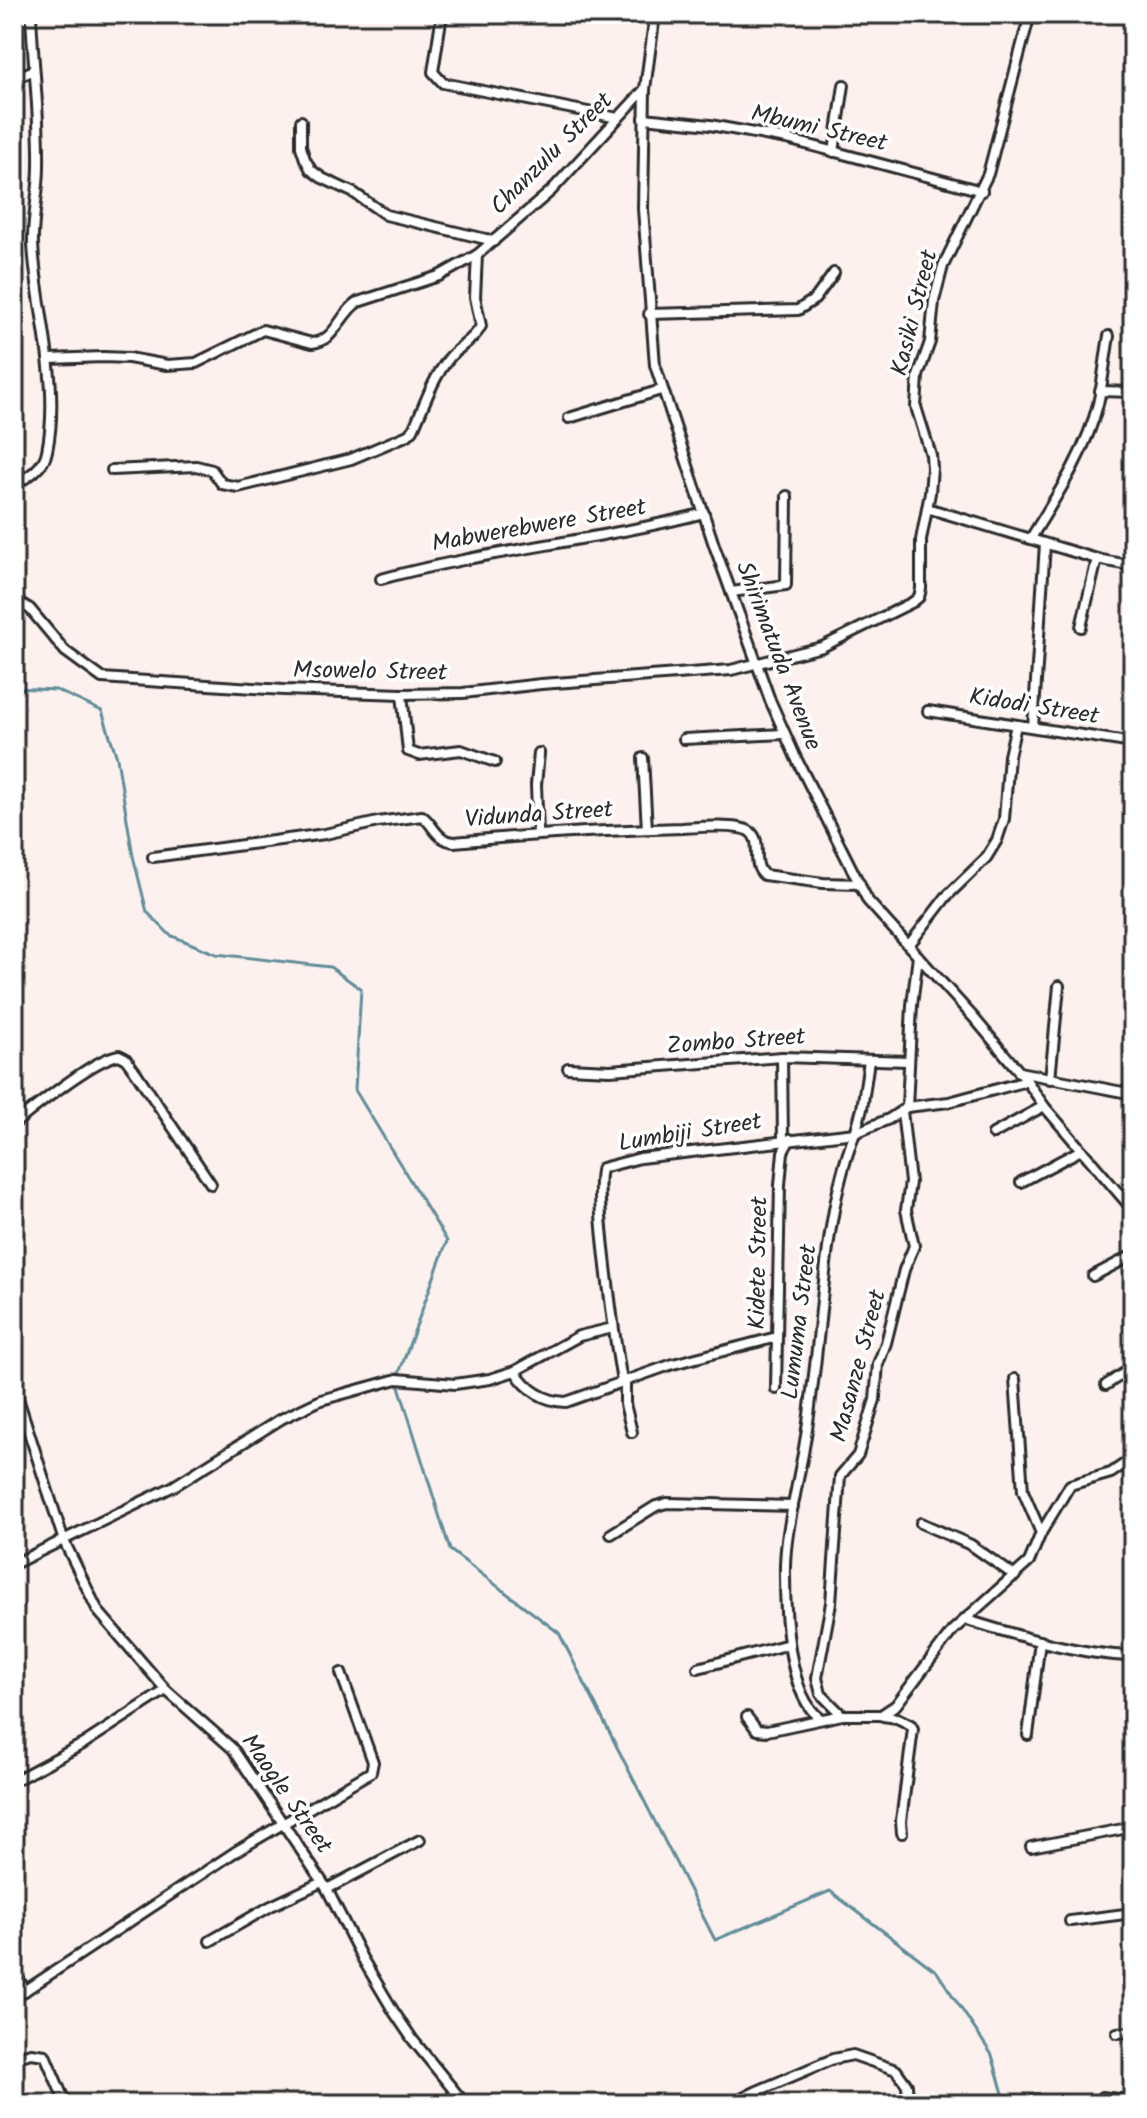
<svg xmlns="http://www.w3.org/2000/svg" width="1147" height="2118" font-family="Kalam,sans-serif">
<style>
.lines{fill:none;stroke-linecap:round;stroke-linejoin:round}
.stream{stroke:#5f8d98;stroke-width:3}
.minor-casing{stroke:#2b2b2b;stroke-width:14}
.minor{stroke:#fff;stroke-width:8}
.labels{text-anchor:middle;dominant-baseline:central;stroke-width:7;stroke-linejoin:round;paint-order:stroke}
.street-label{font-size:24px;fill:#2b2b2b;stroke:#fff}
</style>
<rect width="100%" height="100%" fill="#fdf1ef"/>
<filter id="ink" filterUnits="userSpaceOnUse"><feTurbulence type="fractalNoise" baseFrequency=".0125" numOctaves="2"/><feDisplacementMap in="SourceGraphic" scale="16" xChannelSelector="R" yChannelSelector="G"/><feConvolveMatrix kernelMatrix="1 2 1 2 8 2 1 2 1" color-interpolation-filters="sRGB"/></filter>
<g filter="url(#ink)">
<g class="lines">
<!-- stream -->
<g class="stream">
<path d="M14,688L56,690L102,711L117,758L133,856L147,912L170,935L216,954L330,967L361,989L355,1090L447,1241L398,1376"/>
<path d="M398,1383L450,1550L559,1633L715,1940L830,1891L937,1972L992,2055L1006,2104"/>
</g>
<!-- minor casing -->
<g class="minor-casing">
<g id="minor">
<path d="M442,14L433,72L443,83L618,118"/>
<path d="M655,14L645,89L643,209L655,365L714,545L770,700L795,756L868,901L974,1018L1027,1081L1044,1106L1133,1210"/>
<path d="M14,79L34,70"/>
<path d="M644,118L710,125L787,139L982,191"/>
<path d="M301,121V147L305,159L311,170L322,178L354,193L386,215L494,241"/>
<path d="M834,152L844,85"/>
<path d="M649,314L798,310L815,299L834,273"/>
<path d="M49,359L103,357L129,358L167,365L196,363L263,330L312,343C337,340 339,314 358,302L439,276L477,255L551,191L645,89"/>
<path d="M1100,391L1133,392"/>
<path d="M569,418L661,390"/>
<path d="M112,470L196,466L212,470L222,484L238,487L351,459L408,435L413,430C424,406 432,379 450,357C460,346 475,339 481,326L475,297L477,255"/>
<path d="M14,485C28,477 44,468 47,451C61,383 37,313 33,245C32,218 39,193 39,166C40,116 33,65 31,14"/>
<path d="M927,508L1097,559L1133,566"/>
<path d="M1031,538C1056,497 1086,452 1098,404C1103,382 1105,359 1109,336"/>
<path d="M381,579C487,550 598,541 704,513"/>
<path d="M731,592L786,585L787,496"/>
<path d="M14,599L30,609L65,651L102,678L284,690L402,694L463,693L541,684L731,670L822,647L913,602L919,597L921,589V540L930,493L932,468L931,455L916,407L918,376L930,342L934,301L943,266L988,174L1030,14"/>
<path d="M1081,627L1097,559"/>
<path d="M402,694L408,751L419,755L461,750L495,762"/>
<path d="M928,711L1133,743"/>
<path d="M1033,727L1045,544"/>
<path d="M684,739L784,734"/>
<path d="M643,758L647,829"/>
<path d="M538,834L536,785L539,753"/>
<path d="M153,857L325,834L378,822L422,816C435,826 435,839 454,842C530,835 606,830 682,828C698,827 736,824 749,831C764,840 750,864 764,875L823,883L860,884"/>
<path d="M909,945L946,897L986,858L997,840L1004,819L1009,756L1016,725"/>
<path d="M782,1057L783,1139"/>
<path d="M568,1068L610,1070L782,1057L908,1061"/>
<path d="M1019,1072L1133,1094"/>
<path d="M1050,1079L1059,986"/>
<path d="M907,1107L949,1102L1027,1081"/>
<path d="M14,1124C36,1107 93,1059 119,1055L125,1058L137,1074L211,1184"/>
<path d="M993,1134L1044,1106"/>
<path d="M1021,1182L1081,1150"/>
<path d="M1093,1276L1133,1255"/>
<path d="M515,1371C527,1390 543,1401 566,1402L673,1364L777,1337"/>
<path d="M1015,1379L1023,1491L1041,1533"/>
<path d="M625,1380V1404L632,1432"/>
<path d="M622,1381C617,1353 592,1183 602,1168L640,1158L855,1133L862,1109L869,1060"/>
<path d="M1106,1385L1133,1367"/>
<path d="M14,1386L64,1541L98,1611L166,1690L233,1749L327,1889L362,1958L394,2012L413,2040L465,2104"/>
<path d="M776,1389L780,1185L783,1152L790,1139"/>
<path d="M921,1523L971,1545L1015,1576"/>
<path d="M611,1534L656,1506L667,1503L793,1506"/>
<path d="M14,1564L174,1486L281,1419L321,1400L397,1379L455,1384L490,1379L515,1371L579,1336L613,1328"/>
<path d="M964,1619C1015,1635 1079,1655 1133,1656"/>
<path d="M698,1668L789,1644"/>
<path d="M842,1715L821,1694L817,1678L831,1603L840,1476L858,1455L875,1400L878,1364L886,1343L904,1270L914,1246L906,1210L910,1182L902,1111"/>
<path d="M883,1716L897,1718L911,1725L913,1729L901,1821L902,1833"/>
<path d="M747,1717L757,1730L767,1731L842,1715H881L896,1705L953,1630L1029,1562L1041,1533L1070,1485L1111,1473L1133,1458"/>
<path d="M821,1719C788,1696 785,1614 785,1576C784,1541 793,1508 799,1474C805,1446 809,1418 812,1390C824,1305 824,1214 855,1133L889,1119L907,1107L912,1005L918,956"/>
<path d="M1028,1735L1040,1641"/>
<path d="M14,1781L83,1744L166,1690"/>
<path d="M1031,1847L1133,1827"/>
<path d="M327,1889L420,1840"/>
<path d="M1070,1921L1133,1913"/>
<path d="M210,1941L271,1906L322,1882"/>
<path d="M14,1970L25,1991"/>
<path d="M14,1998L235,1852L371,1772L373,1762L341,1673"/>
<path d="M1117,2033L1133,2032"/>
<path d="M14,2058L31,2053L45,2055L66,2104"/>
<path d="M1102,2097L1133,2101"/>
<path d="M739,2104L743,2098L755,2092L833,2059L853,2055L896,2070L907,2085L908,2104"/>
</g>
</g>
<!-- minor -->
<use href="#minor" class="minor"/>
</g>
</g>
<g class="labels">
<!-- street labels -->
<g class="street-label">
<text transform="translate(819 129) rotate(13)">Mbumi Street</text>
<text transform="translate(552 154) rotate(-45)">Chanzulu Street</text>
<text transform="translate(915 313) rotate(-76)">Kasiki Street</text>
<text transform="translate(539 526) rotate(-10)">Mabwerebwere Street</text>
<text transform="translate(778 656) rotate(69)">Shirimatuda Avenue</text>
<text transform="translate(370 672) rotate(1)">Msowelo Street</text>
<text transform="translate(1034 707) rotate(9)">Kidodi Street</text>
<text transform="translate(539 815) rotate(-4)">Vidunda Street</text>
<text transform="translate(736 1042) rotate(-4)">Zombo Street</text>
<text transform="translate(690 1133) rotate(-9)">Lumbiji Street</text>
<text transform="translate(759 1263) rotate(-89)">Kidete Street</text>
<text transform="translate(800 1322) rotate(-83)">Lumuma Street</text>
<text transform="translate(859 1366) rotate(-75)">Masanze Street</text>
<text transform="translate(286 1794) rotate(55)">Maogle Street</text>
</g>
</g>
<!-- margin -->
<rect width="1147" height="2118" fill="none" stroke="#fff" stroke-width="48"/>
<rect x="24" y="24" width="1099" height="2070" fill="none" stroke="#2b2b2b" stroke-width="3" filter="url(#ink)"/>
</svg>
